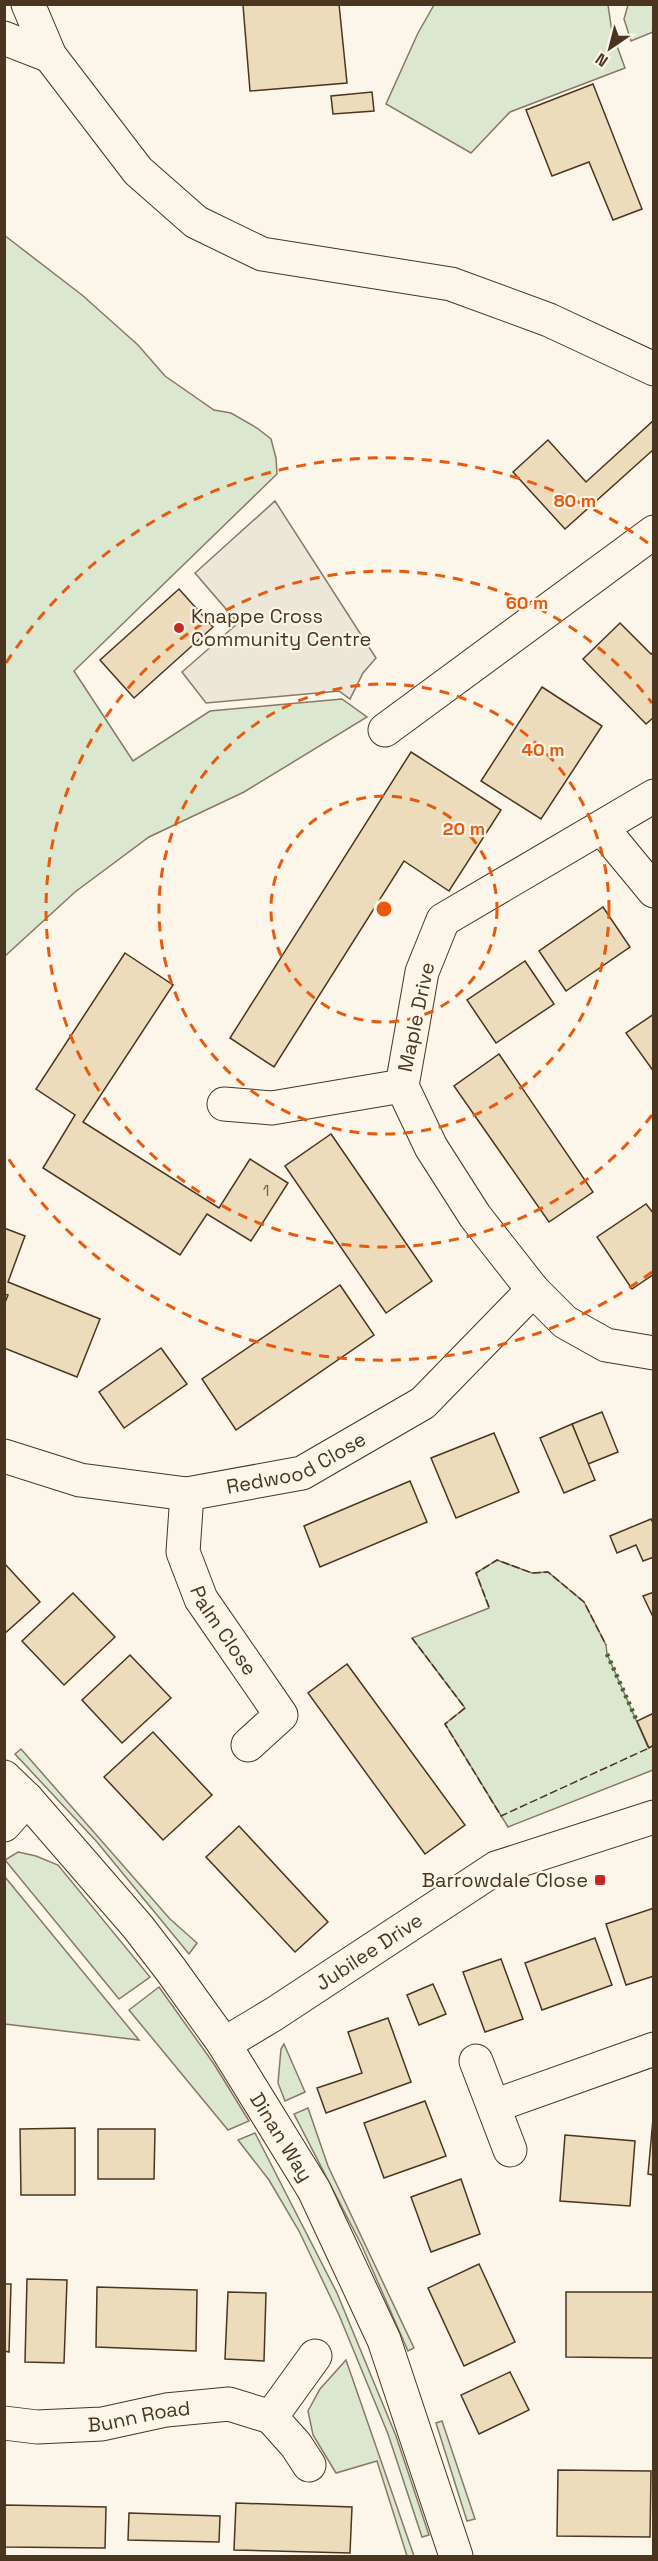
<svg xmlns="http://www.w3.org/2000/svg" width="658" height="2561" font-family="'Space Grotesk',sans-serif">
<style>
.green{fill:#dce7d0;stroke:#887966;stroke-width:1.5}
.parking{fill:#ede7d9;stroke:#887966;stroke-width:1.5}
.building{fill:#ecdcbc;stroke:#4a3520;stroke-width:1.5}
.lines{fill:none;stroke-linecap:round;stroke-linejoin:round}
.minor-casing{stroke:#4a3520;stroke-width:35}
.minor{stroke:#fbf6e9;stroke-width:33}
.hedge{stroke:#436837;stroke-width:4.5;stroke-dasharray:3 4.5;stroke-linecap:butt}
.fence{stroke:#4a3520;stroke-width:1.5;stroke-dasharray:8 3;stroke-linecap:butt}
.ring{fill:none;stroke:#e8590c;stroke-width:3;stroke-dasharray:10 8}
.poi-dot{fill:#c62828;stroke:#fbf6e9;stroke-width:2}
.labels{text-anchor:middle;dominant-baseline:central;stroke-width:4.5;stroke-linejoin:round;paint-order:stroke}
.number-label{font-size:16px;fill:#725f47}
.poi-label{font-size:20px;fill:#4a3520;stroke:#fbf6e9;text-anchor:start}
.street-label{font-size:20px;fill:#4a3520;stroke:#fbf6e9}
.centre{fill:#e8590c;stroke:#fbf6e9;stroke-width:3}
.ring-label{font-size:18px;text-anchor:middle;font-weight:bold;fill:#e8590c;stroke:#fbf6e9;stroke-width:4.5;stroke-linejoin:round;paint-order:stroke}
</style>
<rect width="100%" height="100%" fill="#fbf6e9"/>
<!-- green -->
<g class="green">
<path d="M434,5H608L612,32L625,68L510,112L471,153L386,104L418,33Z"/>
<path d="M628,5H653V32L631,41L624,19Z"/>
<path d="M4,235L82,295L138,345L165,376L214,410L231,413L257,428L271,439L276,458L277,474L74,671L133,761L210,711L342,699L367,717L244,792L149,837L75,892L5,956Z"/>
<path d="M497,1560L532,1573L548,1572L584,1602L606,1645L607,1654L648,1747L653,1745V1770L508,1827L445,1724L465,1708L412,1638L489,1608L476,1573Z"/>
<path d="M21,1749L170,1919L197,1943L189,1954L97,1842L15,1754Z"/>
<path d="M18,1852L36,1856L58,1865L150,1977L119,1999L5,1860Z"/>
<path d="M4,1877H5L139,2040L5,2024Z"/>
<path d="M159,1987L214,2064L249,2121L228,2130L129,2010Z"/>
<path d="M284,2044L305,2092L285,2101L278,2083L281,2049Z"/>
<path d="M308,2108L328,2166L414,2348L408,2351L362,2246L294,2114Z"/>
<path d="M255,2133L337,2293L396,2436L429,2535L422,2537L388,2434L339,2315L299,2231L269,2180L238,2140Z"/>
<path d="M346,2360L414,2556H407L377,2461L336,2473L313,2435L308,2411L320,2389Z"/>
<path d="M442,2421L475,2519L467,2521L436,2423Z"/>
</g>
<!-- parking -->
<path class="parking" d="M275,501L376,658L363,673L350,699L339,691L206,703L182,672L238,623L195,573Z"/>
<!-- building -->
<g class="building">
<path d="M339,4L347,83L250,91L243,5Z"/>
<path d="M593,84L642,209L613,220L589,162L552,176L526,110Z"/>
<path d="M372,92L374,111L333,114L331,96Z"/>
<path d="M654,420V449L565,529L513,472L548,440L586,482Z"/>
<path d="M179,589L213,627L134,698L100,660Z"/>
<path d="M620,623L651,654L654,652V717L646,724L583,659Z"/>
<path d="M542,687L602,726L541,819L481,781Z"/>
<path d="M411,752L501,810L449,891L404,861L274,1067L230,1038Z"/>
<path d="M603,907L630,947L566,991L539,951Z"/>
<path d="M125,953L173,985L83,1122L219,1208L250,1159L288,1183L251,1241L207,1214L180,1255L43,1168L75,1115L36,1089Z"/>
<path d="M525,961L554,1004L496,1043L467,1000Z"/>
<path d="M654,1014V1072L626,1033Z"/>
<path d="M499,1054L593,1192L549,1222L454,1086Z"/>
<path d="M331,1134L432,1281L386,1313L285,1166Z"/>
<path d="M646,1204L654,1214V1274L632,1289L597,1237Z"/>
<path d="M4,1228L25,1236L8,1282L100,1319L77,1377L4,1348V1305L8,1295L4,1294Z"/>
<path d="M340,1285L374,1335L236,1430L202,1379Z"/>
<path d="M161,1348L187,1384L124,1428L99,1392Z"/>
<path d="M602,1412L618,1452L588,1464L572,1424Z"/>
<path d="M572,1424L595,1480L564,1493L540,1438Z"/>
<path d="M494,1433L519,1492L456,1518L431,1458Z"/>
<path d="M410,1481L427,1522L320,1567L304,1526Z"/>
<path d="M651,1519L654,1525V1557L643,1561L636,1545L617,1553L610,1536Z"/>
<path d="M4,1563L40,1602L4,1634Z"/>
<path d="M654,1592V1619L643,1596Z"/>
<path d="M73,1593L115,1637L64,1685L22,1641Z"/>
<path d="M130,1655L171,1698L122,1743L82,1700Z"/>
<path d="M347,1664L465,1825L425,1854L308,1693Z"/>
<path d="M654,1713V1745L649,1748L637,1721Z"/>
<path d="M153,1732L212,1795L163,1840L104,1777Z"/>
<path d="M239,1826L328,1922L295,1952L206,1857Z"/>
<path d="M654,1908V1976L626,1985L606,1924Z"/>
<path d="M595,1938L612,1985L542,2010L525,1963Z"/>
<path d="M501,1959L523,2019L485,2032L463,1972Z"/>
<path d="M433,1984L446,2014L419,2025L407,1995Z"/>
<path d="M388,2018L411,2082L326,2113L317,2088L362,2073L348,2032Z"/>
<path d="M425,2101L446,2156L384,2178L364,2123Z"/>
<path d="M654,2108V2175L648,2174Z"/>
<path d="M75,2128V2195H21L20,2129Z"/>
<path d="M98,2129H155L154,2179H98Z"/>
<path d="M565,2135L635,2141L630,2206L560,2201Z"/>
<path d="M461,2179L480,2234L431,2252L411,2197Z"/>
<path d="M479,2264L515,2342L464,2366L428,2288Z"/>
<path d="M27,2279L67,2280L64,2363L25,2362Z"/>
<path d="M4,2284H11L9,2352L4,2351Z"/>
<path d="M97,2287L197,2290L196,2351L96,2347Z"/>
<path d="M228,2292L266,2293L264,2361L225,2359Z"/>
<path d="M566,2292H654V2358L566,2357Z"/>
<path d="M510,2372L529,2410L479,2434L461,2395Z"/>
<path d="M558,2470L651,2471L650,2537L557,2536Z"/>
<path d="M236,2503L352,2507L350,2553L234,2550Z"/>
<path d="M5,2505L106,2507L105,2548L5,2547Z"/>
<path d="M129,2513L220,2516L219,2542L128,2540Z"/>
</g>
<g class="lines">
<!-- minor casing -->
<g class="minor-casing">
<g id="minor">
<path d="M28,4L50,56L138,171L196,222L262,254L451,284L549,320L654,369"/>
<path d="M4,38L50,56"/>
<path d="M385,730L654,532"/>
<path d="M654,796L443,920L422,972L402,1086L431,1147L475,1216L533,1290L565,1322L606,1345L654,1353"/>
<path d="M602,828L654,891"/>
<path d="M224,1104L272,1108L402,1086"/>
<path id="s1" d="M4,1456L80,1480L187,1494L302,1473L423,1403L533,1290"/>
<path id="s2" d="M187,1494L183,1552L201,1599L281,1715L248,1745"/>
<path id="s3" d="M4,1777L27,1799L138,1927L171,1970L224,2044L314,2190L384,2340L456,2556"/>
<path d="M4,1825L27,1799"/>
<path id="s4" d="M224,2044L274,2014L496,1868L654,1817"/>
<path d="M476,2061L510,2150"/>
<path d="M494,2106L654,2049"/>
<path d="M271,2417L296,2445L309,2465"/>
<path id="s5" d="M4,2423L37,2427L102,2424L166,2410L229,2404L271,2417L315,2356"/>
</g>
</g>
<!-- minor -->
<use href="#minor" class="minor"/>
<!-- hedge -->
<path class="hedge" d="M607,1654L637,1721"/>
<!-- fence -->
<g class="fence">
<path d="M489,1607L476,1573L497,1560L532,1573L548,1572L584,1602L606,1645"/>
<path d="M412,1638L465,1708L445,1724L501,1816L649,1748"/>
</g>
</g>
<!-- distance rings -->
<g class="ring">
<circle cx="384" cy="909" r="113"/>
<circle cx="384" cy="909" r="225"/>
<path d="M652 1115A338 338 0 1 1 652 703"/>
<path d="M652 1272A451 451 0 0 1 6 1155M6 663A451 451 0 0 1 652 546"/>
</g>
<!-- markers -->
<g class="poi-dot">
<circle cx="179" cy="628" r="6"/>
<rect x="594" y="1874" width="12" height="12" rx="3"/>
</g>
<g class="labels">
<!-- number labels -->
<g class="number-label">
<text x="266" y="1190">1</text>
</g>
<!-- poi labels -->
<g class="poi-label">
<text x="191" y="616">Knappe Cross<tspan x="191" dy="23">Community Centre</tspan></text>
<text x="588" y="1880" text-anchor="end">Barrowdale Close</text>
</g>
<!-- street labels -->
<g class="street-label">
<text transform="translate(416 1017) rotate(-78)">Maple Drive</text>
<text stroke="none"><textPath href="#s1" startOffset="302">Redwood Close</textPath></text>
<text stroke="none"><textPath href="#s2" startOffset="147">Palm Close</textPath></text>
<text stroke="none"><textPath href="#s4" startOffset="172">Jubilee Drive</textPath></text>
<text stroke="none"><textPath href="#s3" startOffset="456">Dinan Way</textPath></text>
<text stroke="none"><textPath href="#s5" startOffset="136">Bunn Road</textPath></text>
</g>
</g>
<circle cx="384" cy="909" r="9" class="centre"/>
<g class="ring-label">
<text x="575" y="507">80 m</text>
<text x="527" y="609">60 m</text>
<text x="543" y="756">40 m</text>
<text x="464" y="835">20 m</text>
</g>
<!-- border -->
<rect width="658" height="2561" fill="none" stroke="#4a3520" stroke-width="12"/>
<!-- north arrow -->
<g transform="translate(610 48) rotate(215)" stroke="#fbf6e9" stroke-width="4.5" paint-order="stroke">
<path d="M0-4.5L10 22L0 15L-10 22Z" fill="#4a3520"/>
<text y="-9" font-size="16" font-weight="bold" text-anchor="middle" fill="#4a3520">N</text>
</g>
</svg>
